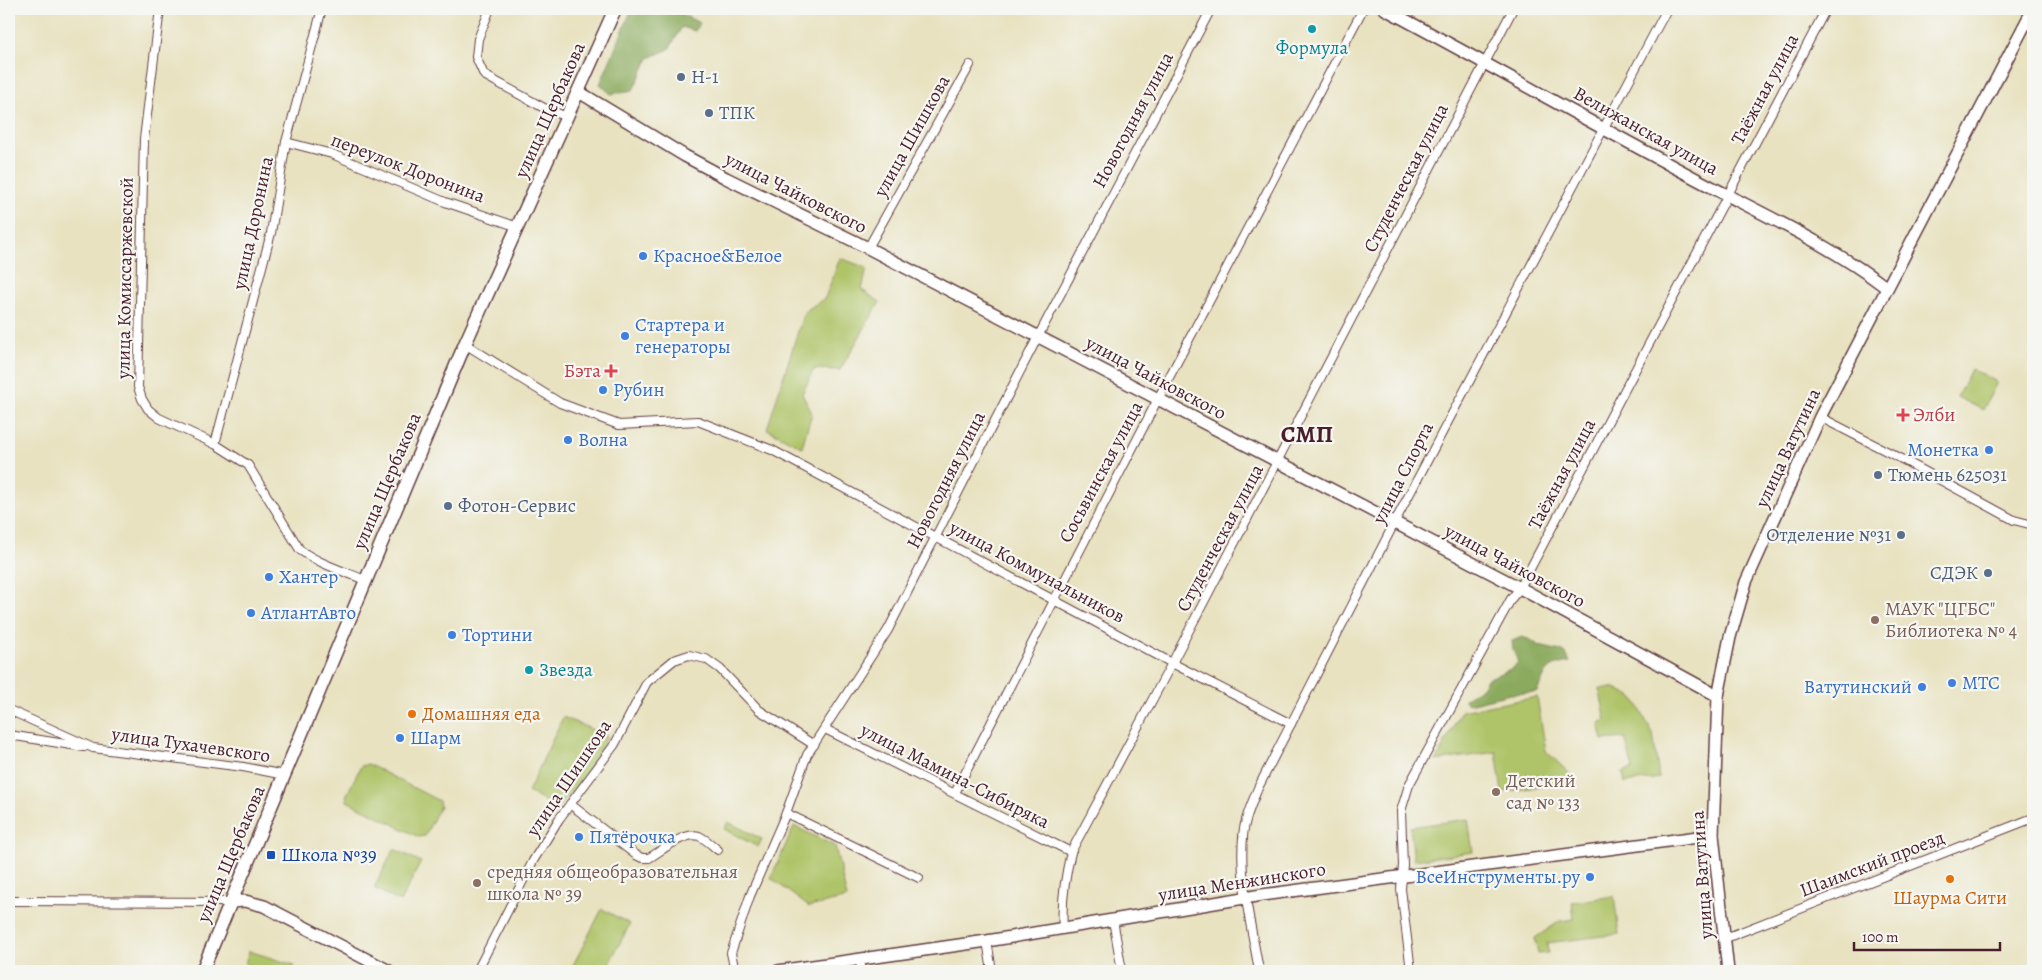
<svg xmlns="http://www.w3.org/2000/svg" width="2042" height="980" font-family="Alegreya,serif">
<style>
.green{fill:#afc469;stroke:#7c724a}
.forest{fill:#8baa5d;stroke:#6a6444}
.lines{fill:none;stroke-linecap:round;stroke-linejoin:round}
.street-casing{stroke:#623c41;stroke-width:10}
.secondary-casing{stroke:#623c41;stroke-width:14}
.primary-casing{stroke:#623c41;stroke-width:15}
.street{stroke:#fff;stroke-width:8}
.secondary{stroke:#fff;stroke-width:11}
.primary{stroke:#fff;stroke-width:12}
.culture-dot{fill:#0f9aa8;stroke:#f6f6f2;stroke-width:2}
.service-dot{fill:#5c6f8a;stroke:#f6f6f2;stroke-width:2}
.shop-dot{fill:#3f7fe0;stroke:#f6f6f2;stroke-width:2}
.health-dot{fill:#e0444e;stroke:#f6f6f2;stroke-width:2}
.education-dot{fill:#8d6e63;stroke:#f6f6f2;stroke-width:2}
.food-dot{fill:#e8710a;stroke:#f6f6f2;stroke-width:2}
.transit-dot{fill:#1a4fb4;stroke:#f6f6f2;stroke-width:2}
.labels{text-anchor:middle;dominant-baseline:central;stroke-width:4.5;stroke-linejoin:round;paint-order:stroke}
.culture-label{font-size:19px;fill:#0d838f;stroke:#f6f6f2}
.service-label{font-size:19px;fill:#4e5e75;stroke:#f6f6f2;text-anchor:start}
.street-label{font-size:19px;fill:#4a1f2b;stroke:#f6f6f2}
.shop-label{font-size:19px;fill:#366cbe;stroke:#f6f6f2;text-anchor:start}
.health-label{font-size:19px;fill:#be3a42;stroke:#f6f6f2;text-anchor:end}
.education-label{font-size:19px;fill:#785e54;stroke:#f6f6f2;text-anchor:start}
.food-label{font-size:19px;fill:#c56008;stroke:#f6f6f2;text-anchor:start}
.transit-label{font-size:19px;fill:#164399;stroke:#f6f6f2;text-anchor:start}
.district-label{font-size:24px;font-weight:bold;fill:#4a1f2b;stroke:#f6f6f2}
</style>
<rect width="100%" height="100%" fill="#f6f6f2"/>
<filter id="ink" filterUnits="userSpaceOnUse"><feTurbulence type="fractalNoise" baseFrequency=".02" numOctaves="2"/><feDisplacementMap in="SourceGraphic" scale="10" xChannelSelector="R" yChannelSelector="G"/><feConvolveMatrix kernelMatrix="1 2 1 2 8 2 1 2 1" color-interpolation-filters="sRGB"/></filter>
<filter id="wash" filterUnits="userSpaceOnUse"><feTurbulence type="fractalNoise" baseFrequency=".0096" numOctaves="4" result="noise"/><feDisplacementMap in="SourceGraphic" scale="20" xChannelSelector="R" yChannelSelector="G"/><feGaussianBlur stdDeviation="1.12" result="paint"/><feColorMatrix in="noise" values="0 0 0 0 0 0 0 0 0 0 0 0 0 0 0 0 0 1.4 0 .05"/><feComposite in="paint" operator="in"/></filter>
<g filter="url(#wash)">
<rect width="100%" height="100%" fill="#e8e2c0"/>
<!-- green -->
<g class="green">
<path d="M840,258L867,268L862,290L880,302L840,370L814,369L802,394L812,413L802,447L767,429L804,312L825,298Z"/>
<path d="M1971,369L1997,382L1983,410L1957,397Z"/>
<path d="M1599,688H1615L1634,698L1653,734L1659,778L1625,783L1623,772L1633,769L1625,738L1603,740L1599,723L1606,720Z"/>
<path d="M1537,697L1546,751L1571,775L1573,782L1502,792L1496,752L1436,761L1461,711Z"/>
<path d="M563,717L607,736C593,768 580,782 557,808L528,792Z"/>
<path d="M368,764L439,801L440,806L425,836L419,837L347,801L346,796L361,766Z"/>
<path d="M1468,819L1473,852L1414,860L1410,827Z"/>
<path d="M728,822L762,839L758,847L724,829Z"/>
<path d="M794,826L835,846L847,898L809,907L771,878Z"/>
<path d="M394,849L421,862L400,902L374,888Z"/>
<path d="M1614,896L1619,934L1547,943L1548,953L1538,954L1535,938L1560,921L1574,919L1572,902Z"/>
<path d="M602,909L630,924L605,971H570Z"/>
<path d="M249,951L294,965L292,971H265L245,964Z"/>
</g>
<!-- forest -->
<g class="forest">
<path d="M632,9H678L681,14L700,23L695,31L682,27L669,49L649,58L633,90L611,94L600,84Z"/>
<path d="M1522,637L1531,640L1539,646L1565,652L1570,662C1544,666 1547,672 1537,692L1510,694L1468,704L1464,699L1482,688L1487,679L1513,668L1518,662L1513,650L1512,641Z"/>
</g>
</g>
<g filter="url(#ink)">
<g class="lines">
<!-- street casing -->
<g class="street-casing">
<g id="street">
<path d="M160,9L144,139L138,387L142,399L148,409L159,418L215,444L248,465L300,550C320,564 343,571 365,580"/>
<path d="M490,9L478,39L476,57L484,75L544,108L567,117"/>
<path d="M286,142L332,154L445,202L518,227"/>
<path d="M868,248L970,65"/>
<path d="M465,344L560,403L619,425L698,421L772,450L1172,663L1291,724"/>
<path d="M1820,417L1900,458L2014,520L2033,525"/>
<path d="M215,444L271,233L286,142L322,9"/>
<path d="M9,710L93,748L243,767L285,775"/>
<path d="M825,729L1071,852"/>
<path d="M9,735L84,747"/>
<path d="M955,793L1163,389L1363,9"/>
<path d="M570,804L636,855L642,858H649C661,851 685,831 699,836C706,839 713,846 718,850"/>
<path d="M786,813L919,878"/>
<path d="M9,901L230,902"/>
<path d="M1113,920L1122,971"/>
<path d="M1063,928C1061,902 1065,877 1071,852L1172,663L1513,9"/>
<path d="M1723,939L2033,818"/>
<path d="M987,941L992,971"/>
<path d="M860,961L862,971"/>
<path d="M477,971L533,861L559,819L615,744L647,682L674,660L689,655L706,659L720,669L759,710L814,745"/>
<path d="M735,971L731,953L750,896L786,813L807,755L888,630L1031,350L1211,9"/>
<path d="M1259,971C1252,928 1239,881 1243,837C1244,820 1252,803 1258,788L1400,512L1667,9"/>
<path d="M1411,971L1401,889L1403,865L1401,811L1409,785L1511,599L1520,588L1826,9"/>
</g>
</g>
<!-- secondary casing -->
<g class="secondary-casing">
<g id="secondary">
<path d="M1385,9C1486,63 1586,120 1687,174C1755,211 1825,241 1887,288"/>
<path d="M579,92L685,156L726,178L868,248L1158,399L1520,588L1718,696"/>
<path d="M230,902L245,901L264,906L389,971"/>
<path d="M778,971L987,941L1262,895L1713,835"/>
<path d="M1728,971L1713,835L1718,696L1730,637L1746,582L1820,417L2033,9"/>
</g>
</g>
<!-- primary casing -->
<g class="primary-casing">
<path id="primary" d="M202,971L465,344L615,9"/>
</g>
<!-- street -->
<use href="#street" class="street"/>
<!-- secondary -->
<use href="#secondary" class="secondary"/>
<!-- primary -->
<use href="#primary" class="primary"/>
</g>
</g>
<!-- markers -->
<g class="culture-dot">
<circle cx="1312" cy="29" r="5"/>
<circle cx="529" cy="670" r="5"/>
</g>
<g class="service-dot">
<circle cx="681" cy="77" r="5"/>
<circle cx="709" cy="113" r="5"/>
<circle cx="1878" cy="475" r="5"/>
<circle cx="448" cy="506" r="5"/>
<circle cx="1901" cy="535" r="5"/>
<circle cx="1988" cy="573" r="5"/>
</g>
<g class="shop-dot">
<circle cx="643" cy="256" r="5"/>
<circle cx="625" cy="336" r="5"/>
<circle cx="603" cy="390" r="5"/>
<circle cx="568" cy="440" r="5"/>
<circle cx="1989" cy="450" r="5"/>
<circle cx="269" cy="577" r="5"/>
<circle cx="251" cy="613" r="5"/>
<circle cx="452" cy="635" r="5"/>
<circle cx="1952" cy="683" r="5"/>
<circle cx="1922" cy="687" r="5"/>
<circle cx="400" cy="738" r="5"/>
<circle cx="579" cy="837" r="5"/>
<circle cx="1590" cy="877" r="5"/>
</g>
<g class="health-dot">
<path d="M608.5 363.5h5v5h5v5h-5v5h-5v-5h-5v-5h5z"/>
<path d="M1900.5 407.5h5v5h5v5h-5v5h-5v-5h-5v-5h5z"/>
</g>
<g class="education-dot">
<circle cx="1875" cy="620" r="5"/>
<circle cx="1496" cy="792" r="5"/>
<circle cx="477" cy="883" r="5"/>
</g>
<g class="food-dot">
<circle cx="412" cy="714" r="5"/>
<circle cx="1950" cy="879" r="5"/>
</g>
<rect class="transit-dot" x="266" y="850" width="10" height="10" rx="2.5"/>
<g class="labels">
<!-- culture labels -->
<g class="culture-label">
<text x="1312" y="48">Формула</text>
<text x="539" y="670" text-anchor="start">Звезда</text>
</g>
<!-- service labels -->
<g class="service-label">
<text x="691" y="77">Н-1</text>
<text x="719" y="113">ТПК</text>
<text x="1888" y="475">Тюмень 625031</text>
<text x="458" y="506">Фотон-Сервис</text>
<text x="1891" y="535" text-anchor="end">Отделение №31</text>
<text x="1978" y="573" text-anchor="end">СДЭК</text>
</g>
<!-- street labels -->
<g class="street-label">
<text transform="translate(1765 89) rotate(-62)">Таёжная улица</text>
<text transform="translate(550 110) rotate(-66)">улица Щербакова</text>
<text transform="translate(1133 120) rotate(-62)">Новогодняя улица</text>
<text transform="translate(1646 131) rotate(29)">Велижанская улица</text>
<text transform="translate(912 136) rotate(-61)">улица Шишкова</text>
<text transform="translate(408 168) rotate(21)">переулок Доронина</text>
<text transform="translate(1406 178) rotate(-63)">Студенческая улица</text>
<text transform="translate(796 193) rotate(27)">улица Чайковского</text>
<text transform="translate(253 223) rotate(-78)">улица Доронина</text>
<text transform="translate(125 278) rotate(-89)">улица Комиссаржевской</text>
<text transform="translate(1156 378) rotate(28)">улица Чайковского</text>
<text transform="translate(1788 448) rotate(-65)">улица Ватутина</text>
<text transform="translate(1101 472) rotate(-62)">Сосьвинская улица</text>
<text transform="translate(1403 473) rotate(-63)">улица Спорта</text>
<text transform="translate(1562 474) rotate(-62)">Таёжная улица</text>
<text transform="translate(946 480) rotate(-63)">Новогодняя улица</text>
<text transform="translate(387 481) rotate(-67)">улица Щербакова</text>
<text transform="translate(1220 538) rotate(-62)">Студенческая улица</text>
<text transform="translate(1515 566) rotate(28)">улица Чайковского</text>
<text transform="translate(1037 572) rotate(28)">улица Коммунальников</text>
<text transform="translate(191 745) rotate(8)">улица Тухачевского</text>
<text transform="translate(955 776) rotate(27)">улица Мамина-Сибиряка</text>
<text transform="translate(569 778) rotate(-56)">улица Шишкова</text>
<text transform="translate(231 854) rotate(-67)">улица Щербакова</text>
<text transform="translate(1872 864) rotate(-21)">Шаимский проезд</text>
<text transform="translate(1702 875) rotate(-94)">улица Ватутина</text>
<text transform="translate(1242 882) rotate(-9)">улица Менжинского</text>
</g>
<!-- shop labels -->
<g class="shop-label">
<text x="653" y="256">Красное&amp;Белое</text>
<text x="635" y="325">Стартера и<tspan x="635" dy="22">генераторы</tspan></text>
<text x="613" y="390">Рубин</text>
<text x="578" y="440">Волна</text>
<text x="1979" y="450" text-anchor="end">Монетка</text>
<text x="279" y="577">Хантер</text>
<text x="261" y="613">АтлантАвто</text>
<text x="462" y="635">Тортини</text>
<text x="1962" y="683">МТС</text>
<text x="1912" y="687" text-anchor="end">Ватутинский</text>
<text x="410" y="738">Шарм</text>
<text x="589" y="837">Пятёрочка</text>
<text x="1580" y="877" text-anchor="end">ВсеИнструменты.ру</text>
</g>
<!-- health labels -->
<g class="health-label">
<text x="601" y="371">Бэта</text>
<text x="1913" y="415" text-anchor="start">Элби</text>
</g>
<!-- education labels -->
<g class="education-label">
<text x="1885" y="609">МАУК "ЦГБС"<tspan x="1885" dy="22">Библиотека № 4</tspan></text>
<text x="1506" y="781">Детский<tspan x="1506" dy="22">сад № 133</tspan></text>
<text x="487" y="872">средняя общеобразовательная<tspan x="487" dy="22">школа № 39</tspan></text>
</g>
<!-- food labels -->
<g class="food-label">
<text x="422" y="714">Домашняя еда</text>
<text x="1950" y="898" text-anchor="middle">Шаурма Сити</text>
</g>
<!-- transit labels -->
<g class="transit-label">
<text x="281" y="855">Школа №39</text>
</g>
<!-- district labels -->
<g class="district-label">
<text x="1307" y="434">СМП</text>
</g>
</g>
<!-- margin -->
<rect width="2042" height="980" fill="none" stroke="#f6f6f2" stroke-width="30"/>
<!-- scale -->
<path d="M1854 942v8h146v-8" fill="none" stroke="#4a1f2b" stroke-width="2.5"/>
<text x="1862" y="942" font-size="15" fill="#4a1f2b" stroke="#f6f6f2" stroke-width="4" paint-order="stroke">100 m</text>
</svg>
